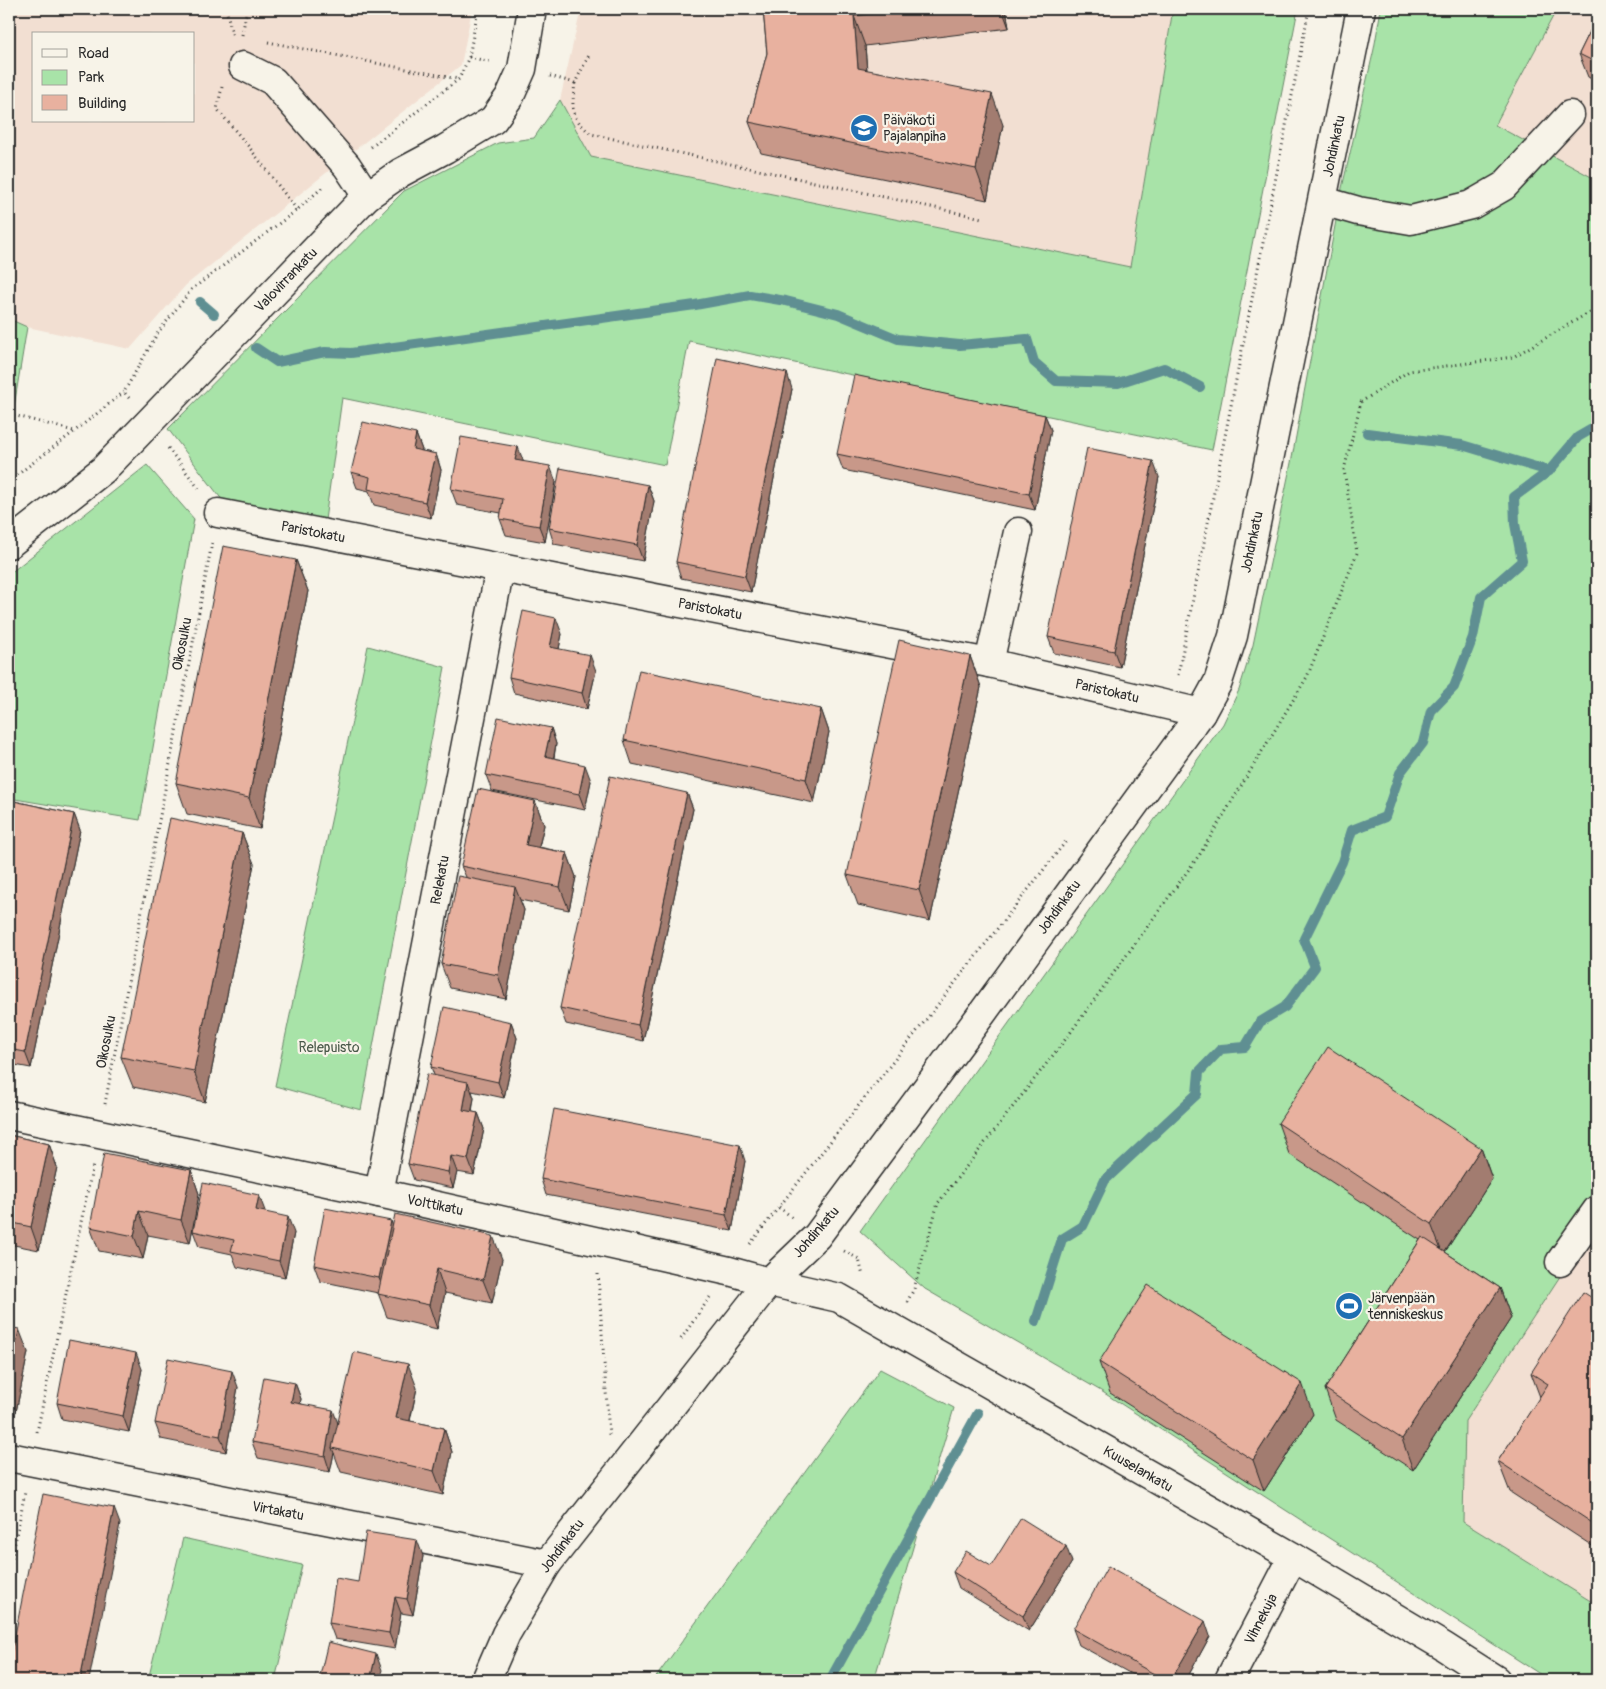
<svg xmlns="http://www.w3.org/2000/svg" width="1606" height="1689" font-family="Pangolin,sans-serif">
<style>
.built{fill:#f2dfd2;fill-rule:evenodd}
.green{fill:#a8e3a8;stroke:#6a876a}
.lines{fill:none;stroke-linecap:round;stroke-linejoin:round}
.stream{stroke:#5e8f92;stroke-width:10}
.minor-casing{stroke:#2b2b2b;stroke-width:31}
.path{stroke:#2b2b2b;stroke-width:3;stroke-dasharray:1 4;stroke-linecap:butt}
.minor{stroke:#f7f3e8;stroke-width:28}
.wall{fill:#c89889;stroke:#2b2b2b}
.shaded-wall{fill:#a27c6f;stroke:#2b2b2b}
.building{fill:#e8b19f;stroke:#2b2b2b}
.labels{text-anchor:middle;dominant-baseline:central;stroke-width:4.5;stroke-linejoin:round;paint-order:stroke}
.poi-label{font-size:14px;fill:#2b2b2b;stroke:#f7f3e8;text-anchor:start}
.street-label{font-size:14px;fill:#2b2b2b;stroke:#f7f3e8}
.park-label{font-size:14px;fill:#4a594a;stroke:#f7f3e8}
</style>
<rect width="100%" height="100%" fill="#f7f3e8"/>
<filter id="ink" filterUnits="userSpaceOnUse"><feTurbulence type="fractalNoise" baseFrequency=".02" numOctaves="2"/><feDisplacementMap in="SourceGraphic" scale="10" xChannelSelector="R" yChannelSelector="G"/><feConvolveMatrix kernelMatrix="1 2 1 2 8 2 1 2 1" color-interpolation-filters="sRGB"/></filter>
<g filter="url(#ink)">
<!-- built -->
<g class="built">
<path d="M9,9H472L461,65L186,285L130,349L27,327L9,319ZM34,34H194V121H34Z"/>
<path d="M581,9H1173L1130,267L591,157L560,100Z"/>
<path d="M1557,9H1597V180L1495,125Z"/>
<path d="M1597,1220V1605L1463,1522L1465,1421Z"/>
</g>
<!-- green -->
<g class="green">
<path d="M1173,9H1298L1212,450L689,341L665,465L342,398L325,520L223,501L168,429L404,191L498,143L534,138L560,100L591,157L1130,267Z"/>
<path d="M1381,9H1557L1495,125L1597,180V1220L1465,1421L1463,1522L1597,1605V1680H1549L1101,1391L925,1289L860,1231L1223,724L1239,690L1253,645L1292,458L1342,188L1374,49Z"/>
<path d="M9,319L27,327L9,437Z"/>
<path d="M147,465L194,519L140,820L9,798V574Z"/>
<path d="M368,646L445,667L361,1110L275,1086Z"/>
<path d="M880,1369L954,1408L874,1680H654Z"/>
<path d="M183,1538L302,1565L275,1680H148Z"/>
</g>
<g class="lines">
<!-- stream -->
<g class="stream">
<path d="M200,302L214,314"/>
<path d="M256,348L277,362L325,352L351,353L695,305L750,295L786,301L838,314L898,339L960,345L1027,339L1034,362L1056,381L1118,383L1164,368L1200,387"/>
<path d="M1367,433L1462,445L1549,471"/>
<path d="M1036,1321L1062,1239L1083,1226L1105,1180L1197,1094L1199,1072L1221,1049L1245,1047L1260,1022L1285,1007L1315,967L1304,939L1342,862L1352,830L1385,817L1400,773L1423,743L1431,711L1454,687L1473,637L1481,597L1522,561L1515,524L1514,497L1549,471L1578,437L1597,426"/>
<path d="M830,1680L978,1413"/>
</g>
<!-- minor casing -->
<g class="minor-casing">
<g id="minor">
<path d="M243,66L273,81L347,166L367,196"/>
<path d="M1323,201L1358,211L1411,220L1471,205L1504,186L1570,115"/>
<path d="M218,513L989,663L1201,713"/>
<path d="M9,544L103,470L367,196L400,173L445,149L493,120L510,96L522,69L532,9"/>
<path d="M989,663L1018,532"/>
<path d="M9,1115L379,1193L729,1271L769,1282L839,1298L1293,1557L1443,1646L1496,1680"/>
<path d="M379,1193L500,568"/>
<path d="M1560,1262L1597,1210"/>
<path d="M9,1457L547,1564"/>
<path d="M486,1680L506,1634L547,1564L769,1282L817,1236L981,1015L1201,713L1218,682L1233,636L1361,9"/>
<path d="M1229,1680L1293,1557"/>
</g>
</g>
<!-- path -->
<g class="path">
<path d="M226,9L233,37"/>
<path d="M242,35L247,9"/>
<path d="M268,42L458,79"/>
<path d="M469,57L491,62"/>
<path d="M550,76L575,83L589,55"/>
<path d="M575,83C572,110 569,115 591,134L982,218"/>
<path d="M222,87L217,109L249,147L297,210"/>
<path d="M371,147L459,79L469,57L478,9"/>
<path d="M129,398L124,392L157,334L191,290L297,210L324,186"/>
<path d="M9,414L74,431"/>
<path d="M168,448L199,489"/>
<path d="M9,481L75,431L124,392"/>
<path d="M1178,675L1309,9"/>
<path d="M105,1104L212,543"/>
<path d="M779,1207L793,1218"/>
<path d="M750,1244L1067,840"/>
<path d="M844,1251L859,1259L863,1276"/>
<path d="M598,1274L609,1435"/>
<path d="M907,1302L914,1289L938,1203L1068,1036L1200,854L1307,677L1357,553L1344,470L1361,402L1409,371L1513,357L1597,308"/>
<path d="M681,1339L710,1297"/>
<path d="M37,1432L93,1165"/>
<path d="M9,1573L25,1492"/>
</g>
<!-- minor -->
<use href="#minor" class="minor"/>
</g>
<!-- wall -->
<g class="wall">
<path d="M763,9H1006L1009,28L865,46L867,70L1003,125L987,200L761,153L749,122L767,53Z"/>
<path d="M1586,9H1597V14Z"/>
<path d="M1597,17V82L1588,77L1579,54Z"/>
<path d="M792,389L751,592L681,578L676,562Z"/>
<path d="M1045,415L1051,430L1035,510L843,470L837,454Z"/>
<path d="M416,434L422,450V451L436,454L441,470L431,518L374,505L369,491L357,488L351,472Z"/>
<path d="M523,462L556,482L545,542L506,535L500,519L501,513L457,505L451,489Z"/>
<path d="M1159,477L1120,667L1054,653L1048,637Z"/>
<path d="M648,485L654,501L643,561L554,544L549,528Z"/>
<path d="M296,560L308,591L260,829L187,814L176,783Z"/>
<path d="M562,634L559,649L596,671L587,709L514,693L509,677Z"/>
<path d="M970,656L981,687L930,921L858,905L847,875Z"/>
<path d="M821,709L829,732L814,803L632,764L624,740Z"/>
<path d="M551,728L556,744L554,758L591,781L585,810L492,791L486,775Z"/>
<path d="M687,793L693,809L643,1041L566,1024L560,1008Z"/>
<path d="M9,800L74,814L80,830L31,1068L9,1064Z"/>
<path d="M535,801L544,825L539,847L567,853L576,877L569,910L520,900L524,910L506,999L450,988L441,964L466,877L461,866Z"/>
<path d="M242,833L254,864L205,1102L133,1087L121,1057Z"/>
<path d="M511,1022L517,1038L504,1098L472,1091L474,1098L472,1112L478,1113L484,1129L474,1175L457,1172L453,1188L414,1180L408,1164L434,1075L431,1067Z"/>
<path d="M1278,1123L1481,1148L1492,1179L1445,1252L1500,1288L1511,1318L1413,1470L1336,1420L1325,1389L1420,1240L1289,1154Z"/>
<path d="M9,1135L49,1144L57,1167L39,1250L9,1244Z"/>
<path d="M745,1161L732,1231L546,1195L541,1179Z"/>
<path d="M191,1170L199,1194L190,1243L148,1235L143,1259L99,1251L90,1227Z"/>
<path d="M265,1211V1212L294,1233L285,1277L237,1267L232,1254L199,1247L193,1231Z"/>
<path d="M393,1226L502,1259L492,1303L445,1293L437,1329L387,1317L378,1293L320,1281L314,1265Z"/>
<path d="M1597,1301V1549L1510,1492L1498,1461L1540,1397L1531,1373Z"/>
<path d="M9,1327L28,1352L16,1412L9,1410Z"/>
<path d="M1099,1362L1313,1414L1264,1491L1110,1393Z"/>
<path d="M142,1369L129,1432L62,1419L57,1403Z"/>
<path d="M295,1383L301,1399L300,1403L338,1423L417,1388L410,1421L444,1428L452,1452L443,1495L341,1472L334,1453L330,1472L258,1458L252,1442Z"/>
<path d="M238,1387L226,1452L161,1439L155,1423Z"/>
<path d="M423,1556L413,1615L401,1613L395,1649L335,1639L329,1623L358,1582Z"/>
<path d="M1072,1562L1029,1631L959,1588L953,1572Z"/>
<path d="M1073,1629L1210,1636L1186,1680H1142L1079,1645Z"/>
</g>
<!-- shaded-wall -->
<g class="shaded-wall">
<path d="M1002,9H1006L1009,28Z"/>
<path d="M854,16L865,46L869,99L858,68Z"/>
<path d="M992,94L1003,125L987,200L976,169Z"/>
<path d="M787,373L792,389L751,592L745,576Z"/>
<path d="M1045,415L1051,430L1035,510L1029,494Z"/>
<path d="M416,434L422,450L419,465L413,449Z"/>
<path d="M518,447L524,463L515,460Z"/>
<path d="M436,454L441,470L431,518L425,502Z"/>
<path d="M1153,461L1159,477L1120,667L1114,651Z"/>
<path d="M550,466L556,482L545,542L539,526Z"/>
<path d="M648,485L654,501L643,561L637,545Z"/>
<path d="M296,560L308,591L260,829L249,798Z"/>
<path d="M556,618L562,634L556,663L550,647Z"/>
<path d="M590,655L596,671L587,709L582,693Z"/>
<path d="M970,656L981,687L930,921L919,890Z"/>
<path d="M821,709L829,732L814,803L806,779Z"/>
<path d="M551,728L556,744L551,772L545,756Z"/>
<path d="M585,765L591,781L585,810L579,794Z"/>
<path d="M687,793L693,809L643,1041L638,1025Z"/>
<path d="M535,801L544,825L534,868L526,845Z"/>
<path d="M74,814L80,830L31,1068L25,1052Z"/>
<path d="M242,833L254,864L205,1102L194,1071Z"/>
<path d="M567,853L576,877L569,910L560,887Z"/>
<path d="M515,887L524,910L506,999L498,975Z"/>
<path d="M511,1022L517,1038L504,1098L498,1082Z"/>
<path d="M468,1082L474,1098L469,1126L463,1110Z"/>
<path d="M478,1113L484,1129L474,1175L468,1159Z"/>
<path d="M49,1144L57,1167L39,1250L31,1227Z"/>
<path d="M740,1145L745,1161L732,1231L726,1215Z"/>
<path d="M1481,1148L1492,1179L1443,1255L1431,1224Z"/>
<path d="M451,1156L457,1172L453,1188L448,1172Z"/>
<path d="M191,1170L199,1194L190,1243L181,1220Z"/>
<path d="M259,1195L265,1211L262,1226L256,1210Z"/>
<path d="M139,1211L148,1235L143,1259L134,1236Z"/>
<path d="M288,1217L294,1233L285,1277L279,1261Z"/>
<path d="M391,1221L397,1237L385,1294L379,1278Z"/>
<path d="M493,1236L502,1259L492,1303L483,1280Z"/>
<path d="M437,1269L445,1293L437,1329L429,1305Z"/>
<path d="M1500,1288L1511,1318L1413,1470L1402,1439Z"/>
<path d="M19,1329L28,1352L16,1412L9,1391V1383Z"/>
<path d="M136,1353L142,1369L129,1432L123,1416Z"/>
<path d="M408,1364L417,1388L405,1442L396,1418Z"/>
<path d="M232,1371L238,1387L226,1452L220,1436Z"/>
<path d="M295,1383L301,1399L297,1418L291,1402Z"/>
<path d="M1302,1383L1313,1414L1264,1491L1253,1460Z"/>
<path d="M333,1410L339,1426L332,1448L334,1453L330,1472L325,1456Z"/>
<path d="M444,1428L452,1452L443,1495L434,1471Z"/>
<path d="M114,1508L120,1524L89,1680H80Z"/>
<path d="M417,1540L423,1556L413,1615L407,1599Z"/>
<path d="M1066,1546L1072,1562L1029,1631L1023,1616Z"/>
<path d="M395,1597L401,1613L395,1649L389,1633Z"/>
<path d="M1205,1621L1210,1636L1186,1680H1171Z"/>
<path d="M376,1654L382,1670L379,1680H370Z"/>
</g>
<!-- building -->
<g class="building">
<path d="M763,9H909L854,16L858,68L992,94L976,169L749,122L767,53Z"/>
<path d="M1597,17V63L1579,54Z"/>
<path d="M717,358L787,373L745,576L676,562Z"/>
<path d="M854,375L1045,415L1029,494L837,454Z"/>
<path d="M363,422L416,434L413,449L436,454L425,502L368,489L370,477L351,472Z"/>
<path d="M461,437L518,447L515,460L550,466L539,526L500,519L503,499L451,489Z"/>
<path d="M1087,448L1153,461L1114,651L1048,637Z"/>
<path d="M560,468L648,485L637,545L549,528Z"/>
<path d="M223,546L296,560L249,798L176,783Z"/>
<path d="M523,611L556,618L550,647L590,655L582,693L509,677Z"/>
<path d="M899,640L970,656L919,890L847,875Z"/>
<path d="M639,670L821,709L806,779L624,740Z"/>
<path d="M498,717L551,728L545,756L585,765L579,794L486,775Z"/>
<path d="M610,776L687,793L638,1025L560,1008Z"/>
<path d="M478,789L535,801L526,845L567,853L560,887L461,866Z"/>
<path d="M9,800L74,814L25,1052L9,1049Z"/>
<path d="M170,818L242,833L194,1071L121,1057Z"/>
<path d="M458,876L515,887L498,975L441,964Z"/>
<path d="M444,1007L511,1022L498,1082L431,1067Z"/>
<path d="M1328,1047L1481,1148L1431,1224L1278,1123Z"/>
<path d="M427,1074L468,1082L463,1110L478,1113L468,1159L451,1156L448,1172L408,1164Z"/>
<path d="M554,1109L740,1145L726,1215L541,1179Z"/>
<path d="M9,1135L49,1144L31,1227L9,1222Z"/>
<path d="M104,1153L191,1170L181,1220L139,1211L134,1236L90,1227Z"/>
<path d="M203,1183L259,1195L256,1210L288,1217L279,1261L231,1251L234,1240L193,1231Z"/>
<path d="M325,1208L391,1221L379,1278L314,1265Z"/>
<path d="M395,1214L493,1236L483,1280L437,1269L429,1305L378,1294Z"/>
<path d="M1422,1237L1500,1288L1402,1439L1325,1389Z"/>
<path d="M1148,1285L1302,1383L1253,1460L1099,1362Z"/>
<path d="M1583,1292L1597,1301V1526L1498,1461L1548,1384L1531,1373Z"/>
<path d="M9,1327L19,1329L9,1383Z"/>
<path d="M69,1340L136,1353L123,1416L57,1403Z"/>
<path d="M354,1352L408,1364L396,1418L444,1428L434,1471L332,1448Z"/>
<path d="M168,1358L232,1371L220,1436L155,1423Z"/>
<path d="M264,1377L295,1383L291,1402L333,1410L325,1456L252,1442Z"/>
<path d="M43,1494L114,1508L80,1680H9V1665Z"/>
<path d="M1021,1518L1066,1546L1023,1616L953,1572L966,1551L991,1566Z"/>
<path d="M366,1532L417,1540L407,1599L395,1597L389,1633L329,1623L336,1578L358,1582Z"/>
<path d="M1108,1566L1205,1621L1171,1680H1165L1073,1629Z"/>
<path d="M328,1642L376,1654L370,1680H319Z"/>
</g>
</g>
<!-- icons -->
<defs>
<g id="school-disc" transform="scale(1.4375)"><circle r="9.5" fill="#1f6fb2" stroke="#f7f3e8"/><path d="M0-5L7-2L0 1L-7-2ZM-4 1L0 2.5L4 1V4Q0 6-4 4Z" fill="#fff"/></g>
<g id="stadium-disc" transform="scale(1.4375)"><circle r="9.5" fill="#1f6fb2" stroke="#f7f3e8"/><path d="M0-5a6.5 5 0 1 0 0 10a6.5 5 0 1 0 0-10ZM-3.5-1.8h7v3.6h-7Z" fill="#fff"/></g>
</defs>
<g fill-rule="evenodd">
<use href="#school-disc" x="864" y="128"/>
<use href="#stadium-disc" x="1349" y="1306"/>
</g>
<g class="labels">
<!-- poi labels -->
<g class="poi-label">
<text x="883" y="120">Päiväkoti<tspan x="883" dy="16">Pajalanpiha</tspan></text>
<text x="1368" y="1298">Järvenpään<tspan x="1368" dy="16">tenniskeskus</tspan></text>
</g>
<!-- street labels -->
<g class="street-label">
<text transform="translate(1334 146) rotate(-78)">Johdinkatu</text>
<text transform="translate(286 280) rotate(-46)">Valovirrankatu</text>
<text transform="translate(313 532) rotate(11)">Paristokatu</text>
<text transform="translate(1252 542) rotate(-78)">Johdinkatu</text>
<text transform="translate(710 609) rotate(11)">Paristokatu</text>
<text transform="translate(182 644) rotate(-79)">Oikosulku</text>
<text transform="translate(1107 691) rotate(13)">Paristokatu</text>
<text transform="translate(440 880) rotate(-79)">Relekatu</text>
<text transform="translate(1059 907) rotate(-54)">Johdinkatu</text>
<text transform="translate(106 1042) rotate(-79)">Oikosulku</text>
<text transform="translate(435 1205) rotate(12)">Volttikatu</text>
<text transform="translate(816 1232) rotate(-49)">Johdinkatu</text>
<text transform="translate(1138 1469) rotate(30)">Kuuselankatu</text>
<text transform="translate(278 1511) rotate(11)">Virtakatu</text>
<text transform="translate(562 1546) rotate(-53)">Johdinkatu</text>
<text transform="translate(1261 1619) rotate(-63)">Vihnekuja</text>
</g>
<!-- park labels -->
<g class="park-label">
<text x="329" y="1047">Relepuisto</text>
</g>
</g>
<!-- margin -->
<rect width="1606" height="1689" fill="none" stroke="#f7f3e8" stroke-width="30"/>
<rect x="15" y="15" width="1576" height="1659" fill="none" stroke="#2b2b2b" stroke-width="2" filter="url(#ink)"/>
<!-- legend -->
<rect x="32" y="32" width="162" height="90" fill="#f7f3e8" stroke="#a5a39c"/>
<rect x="42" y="49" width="25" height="8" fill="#f7f3e8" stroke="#a5a39c"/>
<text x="78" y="58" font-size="15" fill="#2b2b2b">Road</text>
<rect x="42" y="70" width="25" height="15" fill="#a8e3a8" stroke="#a5a39c"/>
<text x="78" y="82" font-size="15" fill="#2b2b2b">Park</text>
<rect x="42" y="95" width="25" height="15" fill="#e8b19f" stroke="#a5a39c"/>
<text x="78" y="108" font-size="15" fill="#2b2b2b">Building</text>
</svg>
